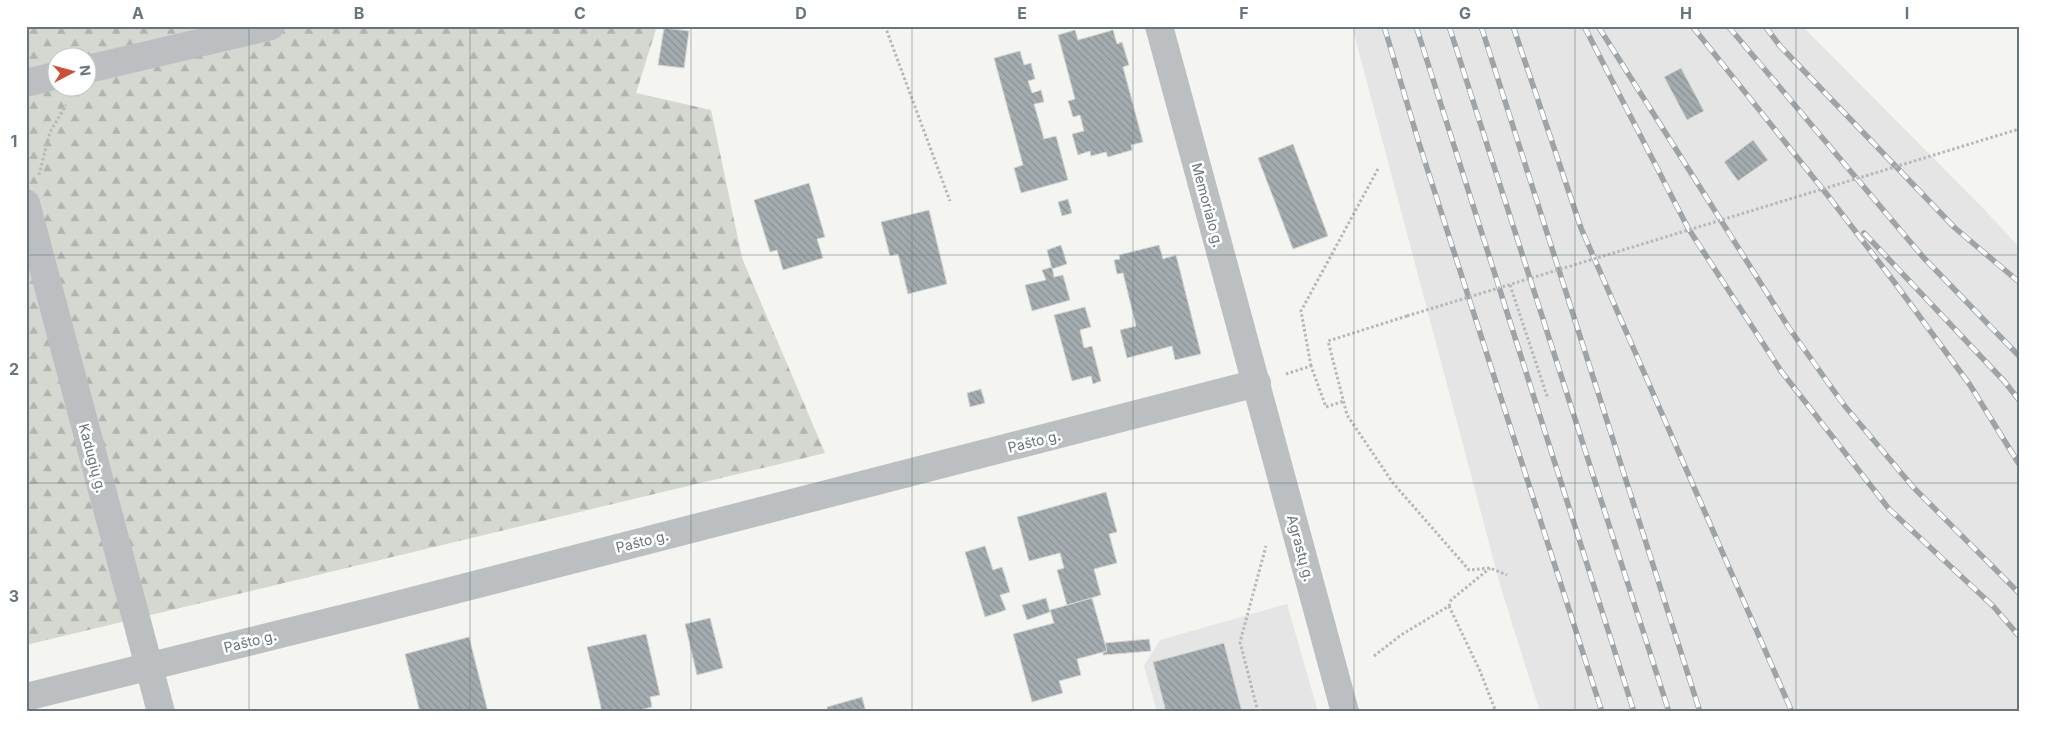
<svg xmlns="http://www.w3.org/2000/svg" width="2045" height="738" font-family="Inter,sans-serif">
<style>
.built{fill:#e4e5e4}
.forest{fill:url(#forest-firs);fill-rule:evenodd}
.building{fill:url(#building-back-hatch);stroke:#d5d5d3}
.lines{fill:none;stroke-linecap:round;stroke-linejoin:round}
.path{stroke:#b5b8ba;stroke-width:3;stroke-dasharray:2.5 2.5;stroke-linecap:butt}
.minor{stroke:#bbbfc2;stroke-width:28}
.rail-casing{stroke:#9da3a7;stroke-width:5.5}
.rail{stroke:#fff;stroke-width:4;stroke-dasharray:11;stroke-linecap:butt}
.path-bridge{stroke:#b5b8ba;stroke-width:3;stroke-dasharray:2.5 2.5;stroke-linecap:butt}
.grid{fill:none;stroke:#66757e;stroke-width:1;stroke-opacity:0.55}
.labels{text-anchor:middle;dominant-baseline:central;stroke-width:5;stroke-linejoin:round;paint-order:stroke}
.street-label{font-size:14px;fill:#66757e;stroke:#fff}
.neatline{fill:none;stroke:#66757e;stroke-width:2}
.grid-label{font-size:16px;text-anchor:middle;font-weight:bold;fill:#66757e}
</style>
<defs>
<pattern id="forest-firs" width="22" height="20" patternUnits="userSpaceOnUse" patternTransform="scale(1.25)"><rect width="22" height="20" fill="#d4d8d0"/><path d="M5 1l3.5 6h-7zM16 11l3.5 6h-7z" fill="#b0b4ae"/></pattern>
<pattern id="building-back-hatch" width="6" height="6" patternUnits="userSpaceOnUse" patternTransform="scale(1.25)"><rect width="6" height="6" fill="#a4acb0"/><path d="M-1 5l2 2M0 0l6 6M5-1l2 2" fill="none" stroke="#899194"/></pattern>
</defs>
<rect width="100%" height="100%" fill="#f4f4f0"/>
<!-- built -->
<g class="built">
<path d="M1352,26H1802L1982,207L2019,247V712H1540L1501,588Z"/>
<path d="M1287,604L1318,712H1157L1144,666L1160,640Z"/>
</g>
<!-- forest -->
<path class="forest" d="M26,26H657L636,93L711,110L742,258L825,453L26,645ZM58,58H88V88H58Z"/>
<!-- building -->
<g class="building">
<path d="M664,28L689,31L684,68L658,65Z"/>
<path d="M1075,30L1078,40L1113,30L1117,44L1122,42L1129,65L1123,67L1143,142L1131,145L1132,150L1108,157L1106,152L1091,156L1090,151L1078,155L1072,134L1084,131L1080,115L1073,117L1068,101L1075,99L1058,35Z"/>
<path d="M1020,51L1024,65L1031,63L1035,79L1028,81L1032,93L1041,90L1044,102L1034,104L1044,139L1056,136L1068,180L1021,193L1014,168L1023,165L994,58Z"/>
<path d="M1681,68L1704,111L1687,120L1664,77Z"/>
<path d="M1753,140L1768,160L1738,181L1724,162Z"/>
<path d="M1293,144L1328,236L1293,249L1258,158Z"/>
<path d="M809,183L825,237L817,239L823,258L783,270L777,250L770,252L754,200Z"/>
<path d="M1068,199L1072,213L1062,216L1058,202Z"/>
<path d="M929,210L947,284L908,294L898,254L890,256L881,222Z"/>
<path d="M1061,245L1067,264L1052,269L1047,250Z"/>
<path d="M1159,245L1163,259L1176,255L1201,354L1175,360L1172,346L1127,358L1120,330L1136,326L1123,273L1117,274L1114,260L1120,259L1119,255Z"/>
<path d="M1052,267L1054,277L1063,275L1070,300L1032,311L1025,285L1046,280L1042,270Z"/>
<path d="M1085,307L1091,327L1080,330L1084,348L1092,346L1101,381L1093,384L1091,376L1072,381L1054,315Z"/>
<path d="M981,389L985,403L970,407L967,393Z"/>
<path d="M1106,492L1117,532L1109,534L1117,563L1094,569L1101,595L1067,605L1057,570L1064,568L1060,553L1029,561L1017,517Z"/>
<path d="M985,546L993,570L1002,567L1010,592L1000,595L1006,610L985,617L965,552Z"/>
<path d="M1046,598L1050,612L1027,620L1022,605Z"/>
<path d="M1092,598L1107,651L1077,659L1081,675L1059,681L1063,693L1032,702L1013,634L1054,623L1050,610Z"/>
<path d="M710,618L723,668L697,675L685,624Z"/>
<path d="M646,634L660,695L650,697L652,707L631,712H602L587,647Z"/>
<path d="M469,637L488,712H420L405,654Z"/>
<path d="M1149,639L1151,651L1103,655V653L1107,651L1105,643Z"/>
<path d="M1224,643L1242,712H1166L1153,662Z"/>
<path d="M862,697L866,712H828L827,707Z"/>
</g>
<g class="lines">
<!-- path -->
<g class="path">
<path d="M885,26L950,201"/>
<path d="M39,175L50,132L66,105"/>
<path d="M1510,285L1548,399"/>
<path d="M1407,316L1328,341L1347,415L1393,483L1469,570L1490,568L1507,575"/>
<path d="M1311,366L1301,311L1379,167"/>
<path d="M1286,374L1311,366L1326,407L1344,401"/>
<path d="M1449,606L1480,671L1496,712"/>
<path d="M1374,656L1401,635L1449,606L1451,600L1490,568"/>
<path d="M1258,712L1240,642L1266,546"/>
</g>
<!-- minor -->
<g class="minor">
<path d="M1159,26L1345,712"/>
<path d="M88,69L271,26"/>
<path d="M26,83L58,75"/>
<path d="M26,203L161,712"/>
<path d="M26,697L377,610L1257,383"/>
</g>
<!-- rail casing -->
<g class="rail-casing">
<g id="rail">
<path d="M1384,26L1418,140L1602,712"/>
<path d="M1416,26L1634,712"/>
<path d="M1449,26L1669,712"/>
<path d="M1481,26L1700,712"/>
<path d="M1513,26L1581,228L1792,712"/>
<path d="M1584,26L1688,228L1781,371L1889,509L1993,606L2019,636"/>
<path d="M1598,26L1789,328L1844,405L1913,487L2019,593"/>
<path d="M1692,26L1829,197L1895,283L1970,385L2019,464"/>
<path d="M1728,26L1923,257L2019,356"/>
<path d="M1765,26L1780,46L1955,228L2019,282"/>
<path d="M1864,233L2004,381L2019,400"/>
</g>
</g>
<!-- rail -->
<use href="#rail" class="rail"/>
<!-- path-bridge -->
<path class="path-bridge" d="M1407,316L2019,129"/>
</g>
<!-- grid -->
<path class="grid" d="M249,26V712M470,26V712M691,26V712M912,26V712M1133,26V712M1354,26V712M1575,26V712M1796,26V712M26,255H2019M26,483H2019"/>
<g class="labels">
<!-- street labels -->
<g class="street-label">
<text transform="translate(1208 205) rotate(75)">Memorialo g.</text>
<text transform="translate(1034 441) rotate(-14)">Pašto g.</text>
<text transform="translate(93 458) rotate(75)">Kadugių g.</text>
<text transform="translate(642 541) rotate(-14)">Pašto g.</text>
<text transform="translate(1301 548) rotate(75)">Agrastų g.</text>
<text transform="translate(250 641) rotate(-14)">Pašto g.</text>
</g>
</g>
<!-- border -->
<rect width="2045" height="738" fill="none" stroke="#ffffff" stroke-width="55"/>
<!-- north arrow -->
<g transform="translate(72 72) rotate(84)"><circle r="24" fill="#ffffff" stroke="#c2c8cb"/>
<path d="M0-4L9 19L0 12L-9 19Z" fill="#ce4e36"/>
<text y="-8" font-size="14" font-weight="bold" text-anchor="middle" fill="#66757e">N</text>
</g>
<rect x="28" y="28" width="1990" height="682" class="neatline"/>
<g class="grid-label">
<text x="138" y="19">A</text>
<text x="359" y="19">B</text>
<text x="580" y="19">C</text>
<text x="801" y="19">D</text>
<text x="1022" y="19">E</text>
<text x="1244" y="19">F</text>
<text x="1465" y="19">G</text>
<text x="1686" y="19">H</text>
<text x="1907" y="19">I</text>
<text x="14" y="147">1</text>
<text x="14" y="375">2</text>
<text x="14" y="602">3</text>
</g>
</svg>
